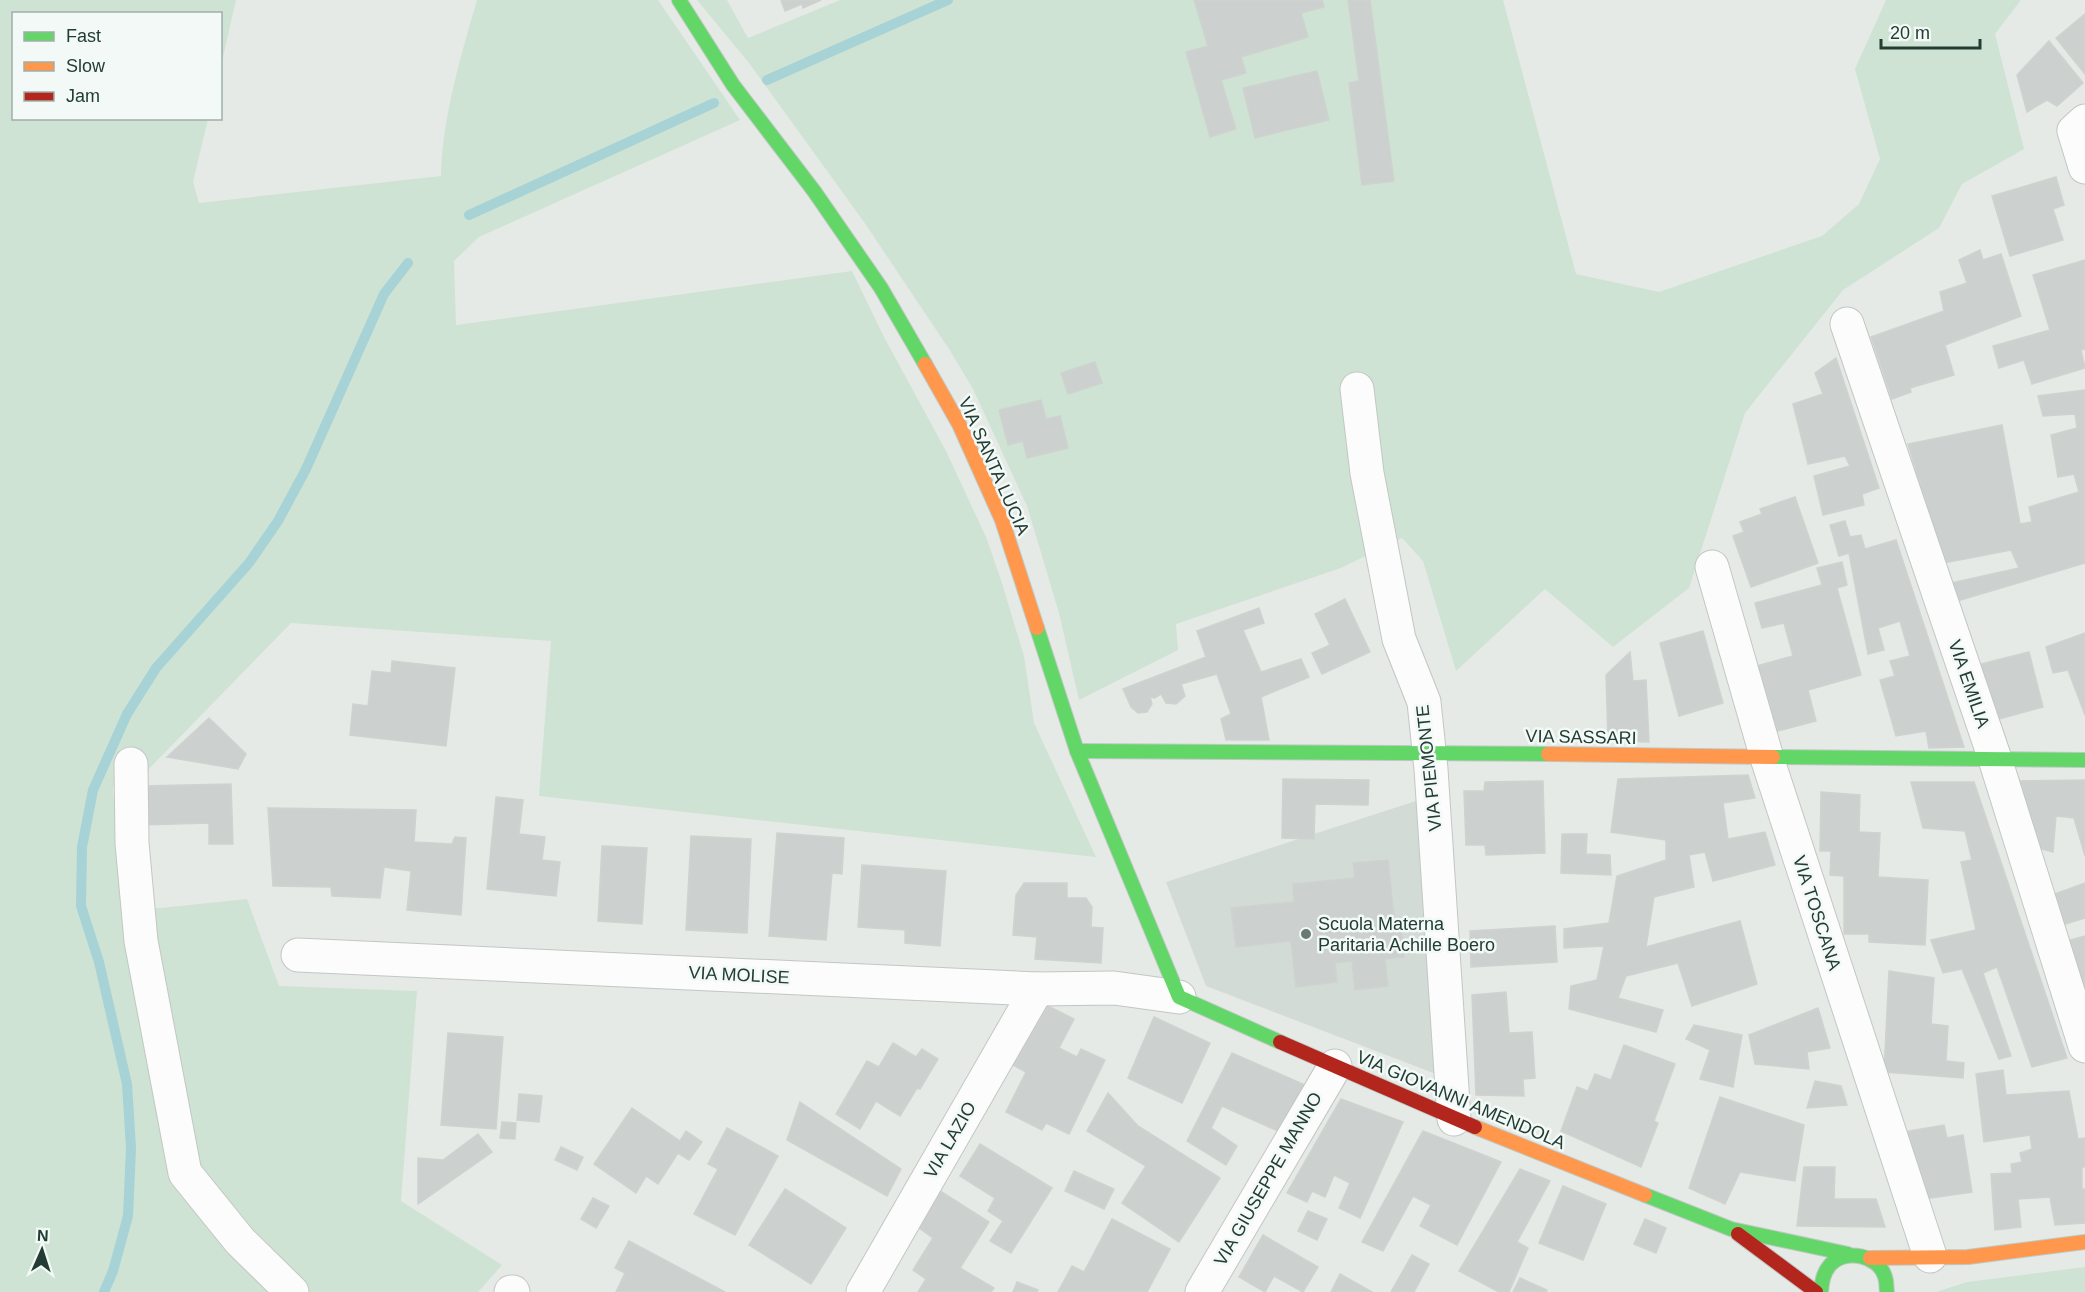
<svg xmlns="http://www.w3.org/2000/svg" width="2085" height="1292" font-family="Helvetica,sans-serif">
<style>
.built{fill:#d3dbd7}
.green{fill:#cee3d3}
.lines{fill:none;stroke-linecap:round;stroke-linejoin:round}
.stream{stroke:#a7d2d6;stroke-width:10}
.building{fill:#ccd1cf;stroke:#ced3d0;stroke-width:1.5}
.street-casing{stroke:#c2c7c4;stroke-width:35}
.fast-casing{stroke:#c0c8c4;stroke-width:16}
.slow-casing{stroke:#c0c8c4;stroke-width:16}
.jam-casing{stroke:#c0c8c4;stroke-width:16}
.street{stroke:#fbfcfb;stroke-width:33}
.fast{stroke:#63d668;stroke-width:14}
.slow{stroke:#ff974d;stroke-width:14}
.jam{stroke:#b3261e;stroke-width:14}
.poi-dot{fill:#677a73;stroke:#f3f9f6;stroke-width:2}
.labels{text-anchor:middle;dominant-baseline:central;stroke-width:5;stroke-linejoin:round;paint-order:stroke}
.street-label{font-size:18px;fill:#233d35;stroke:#f3f9f6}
.poi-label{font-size:18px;fill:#233d35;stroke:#f3f9f6;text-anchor:start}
</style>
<rect width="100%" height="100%" fill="#e5eae7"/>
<!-- built -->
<path class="built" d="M1416,801L1436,1074L1206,986L1166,882Z"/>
<!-- green -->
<g class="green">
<path d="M0,0H236L221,66L220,14H14V118L208,119L193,182L199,203L441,176C442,119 461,55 477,0H658L740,120L479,237L454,261L456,325L852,271L884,337L946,451L986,537L1001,580L1024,656L1034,723L1096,857L539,796L551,641L291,623L141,777L122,773L113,788L122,912L247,899L279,986L417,991L401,1201L502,1265L478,1292H0Z"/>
<path d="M697,0H727L748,38L840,0H1503L1576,274L1659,292L1822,236L1859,204L1880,159L1855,69L1886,0H2021L1995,34L2024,149L1962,184L1939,228L1843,290L1745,413L1689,588L1613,647L1545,589L1456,671L1423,561L1402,538L1341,568L1176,624L1178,650L1079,700L1059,613L1027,506L973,389L949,349L864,222L749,63Z"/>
<path d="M2085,1267V1292H1936L1967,1282Z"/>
</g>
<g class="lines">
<!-- stream -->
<g class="stream">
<path d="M767,80L948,0"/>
<path d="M469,215L714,103"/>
<path d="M104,1292L113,1271L128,1216L131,1148L127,1084L99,962L81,906L82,847L93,790L127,714L156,668L249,563L278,521L306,469L384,294L408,263"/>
</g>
</g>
<!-- building -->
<g class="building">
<path d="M781,0H821L803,8L802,4L785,11Z"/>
<path d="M1194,0H1322L1324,7L1301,13L1308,37L1241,57L1246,73L1221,80L1236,129L1210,137L1186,52L1208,46Z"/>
<path d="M1348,0H1370L1394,181L1362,185L1349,83L1359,81Z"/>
<path d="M2085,14V74L2056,38Z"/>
<path d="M2049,41L2083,83L2057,106L2047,100L2027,112L2017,75Z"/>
<path d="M1317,71L1329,120L1255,138L1243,88Z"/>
<path d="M2056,177L2064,205L2053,209L2063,240L2010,256L1992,196Z"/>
<path d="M1980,250L1983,260L2001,254L2021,316L1945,345L1954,375L1910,388L1911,392L1892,399L1871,337L1944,311L1940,292L1967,283L1959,260Z"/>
<path d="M2085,260V349L2081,350L2085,368L2032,384L2024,360L1999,368L1993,346L2050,330L2033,275Z"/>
<path d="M1836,358L1879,488L1862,494L1864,505L1823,515L1814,476L1850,466L1845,456L1808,464L1793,404L1823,394L1815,373Z"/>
<path d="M1095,362L1102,383L1068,394L1061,373Z"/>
<path d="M2085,390V563L1957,601L1951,583L2019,568L2011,550L1944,563L1908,444L2002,425L2020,524L2032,522L2029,507L2079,492L2074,474L2058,477L2051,435L2077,428L2075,414L2043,416L2038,396Z"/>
<path d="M1041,400L1046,419L1060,416L1068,448L1027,458L1023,441L1008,445L999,410Z"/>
<path d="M1795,497L1818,563L1751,587L1733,536L1744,532L1740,522L1762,514L1760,509Z"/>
<path d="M1845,521L1850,537L1861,535L1865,549L1896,540L1964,747L1929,748L1926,731L1896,736L1880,680L1895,676L1890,661L1910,656L1900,621L1878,628L1884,650L1868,654L1849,553L1839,556L1830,525Z"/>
<path d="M1842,562L1847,585L1837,588L1861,675L1808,690L1816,721L1774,732L1753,667L1793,656L1784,623L1762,628L1755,603L1822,585L1817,568Z"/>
<path d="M1345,599L1370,652L1322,674L1312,653L1330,645L1315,614Z"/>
<path d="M1259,608L1264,623L1243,630L1261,672L1301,659L1309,677L1261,697L1269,740H1226L1221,719L1231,714L1217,674L1181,684L1185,696L1176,704L1166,703L1161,694L1155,698L1150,697L1152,704L1147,712L1138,713L1131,707L1123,689L1206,657L1197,631Z"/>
<path d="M1703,631L1723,703L1679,716L1660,643Z"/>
<path d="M2085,633V715L2068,670L2053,673L2046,647Z"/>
<path d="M1630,652L1633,681L1646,680L1649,742L1608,741L1606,675Z"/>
<path d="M2029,652L2043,707L1995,720L1977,665Z"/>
<path d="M392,661L455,668L446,746L350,735L353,704L368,706L372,671L391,673Z"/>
<path d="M209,718L246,754L238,769L167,757Z"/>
<path d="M1748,775L1755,798L1723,803L1728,839L1765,832L1775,865L1713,881L1705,852L1689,855L1694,887L1654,897L1646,947L1740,921L1757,984L1692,1006L1678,963L1626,976L1618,998L1663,1010L1656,1032L1569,1009L1571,986L1597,980L1604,946L1564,948V929L1609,923L1617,876L1666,860V840L1611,832L1618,779Z"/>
<path d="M1283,779L1369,780L1368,805L1315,804L1314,839L1282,838Z"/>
<path d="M2085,780V856L2074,818L2056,816L2053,852L2038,848L2016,781Z"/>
<path d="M1543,781L1545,853L1486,855L1485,845H1466L1464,791H1484L1485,782Z"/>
<path d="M1911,782H1974L2067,1058L2032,1067L1997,967L1983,973L2011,1056L1999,1059L1962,969L1943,973L1931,940L1976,930L1961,862L1972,860L1965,831L1923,828Z"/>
<path d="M231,784L233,844H209V823L142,825L141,786Z"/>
<path d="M1821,792L1860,795L1859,832L1880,833L1878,877L1928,880L1925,945L1869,942V934H1844V876L1830,875L1831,851H1820Z"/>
<path d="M496,797L523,800L519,834L545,837L542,860L560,862L556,896L487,889Z"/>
<path d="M268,808L416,810L414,842L452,844L455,837L466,838L461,915L407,910L411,871L384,867L380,898L332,896L331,887L273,886Z"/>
<path d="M777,833L844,838L842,874L832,873L826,940L769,936Z"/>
<path d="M1562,834H1587L1586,854L1610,855L1611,875L1561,873Z"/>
<path d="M691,836L751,839L747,933L686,930Z"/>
<path d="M602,846L647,848L642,924L598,921Z"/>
<path d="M1388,860L1394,918L1400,917L1404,957L1385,959L1388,986L1355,990L1352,961L1335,963L1337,982L1296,987L1291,941L1236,947L1231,908L1294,902L1293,884L1355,878L1353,863Z"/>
<path d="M862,865L946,871L940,946L905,943V930L858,927Z"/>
<path d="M1024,883H1067V898H1086L1092,907L1091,927L1103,928L1101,963L1035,959L1037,937L1013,935L1016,895Z"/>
<path d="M2085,883V918L2062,925L2052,895Z"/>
<path d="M1555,926L1557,962L1471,967L1470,931Z"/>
<path d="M2085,936V995L2067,941Z"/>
<path d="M1889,971L1934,978L1931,1024L1948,1026L1946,1061L1964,1063L1963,1078L1884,1072Z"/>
<path d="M1506,992L1509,1033L1532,1032L1535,1078L1523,1079L1524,1096L1476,1095L1472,995Z"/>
<path d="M1048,1006L1074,1019L1059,1048L1077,1057L1081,1049L1105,1060L1069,1134L1046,1123L1042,1130L1006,1112L1026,1072L1013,1065Z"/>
<path d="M1818,1008L1830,1048L1807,1052L1809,1069L1755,1064L1749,1035Z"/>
<path d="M1154,1017L1210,1043L1182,1103L1128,1078Z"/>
<path d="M1694,1025L1742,1035L1733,1087L1700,1079L1710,1050L1686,1039Z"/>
<path d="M448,1033L503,1037L496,1129L441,1125Z"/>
<path d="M893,1043L916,1057L922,1049L938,1059L920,1089L917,1088L900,1116L876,1101L860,1129L836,1114L867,1061L879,1067Z"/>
<path d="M1624,1045L1675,1064L1654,1121L1658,1123L1641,1167L1561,1131L1577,1087L1588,1091L1595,1074L1611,1080Z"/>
<path d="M1232,1053L1305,1085L1278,1131L1222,1106L1211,1128L1237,1146L1226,1165L1187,1141Z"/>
<path d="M2003,1070L2006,1095L2069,1091L2078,1139L2085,1138V1167H2082V1189H2085V1223L2055,1225L2050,1197L2018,1199L2021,1227L1995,1230L1991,1174L2012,1173L2011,1164L2022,1162L2020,1153L2032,1149L2030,1135L1984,1142L1976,1074Z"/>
<path d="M1815,1081L1841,1086L1847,1105L1807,1108Z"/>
<path d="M1108,1093L1138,1126L1220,1178L1179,1242L1122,1203L1146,1166L1087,1131Z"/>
<path d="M519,1094L542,1096L539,1122L517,1120Z"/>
<path d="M1720,1097L1804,1125L1795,1181L1740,1172L1725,1204L1689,1188Z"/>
<path d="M1341,1099L1403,1122L1360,1218L1339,1208L1350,1183L1334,1175L1325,1197L1312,1191L1307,1202L1287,1193Z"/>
<path d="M800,1102L901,1169L887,1196L787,1140Z"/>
<path d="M632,1108L680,1141L686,1131L702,1142L689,1160L678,1153L658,1184L646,1176L636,1193L594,1164Z"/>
<path d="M502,1122L516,1123L515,1139L500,1138Z"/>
<path d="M1944,1125L1947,1138L1963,1135L1972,1192L1917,1200L1897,1133Z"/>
<path d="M727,1128L778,1156L735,1235L694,1214L718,1169L708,1164Z"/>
<path d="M1423,1131L1501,1162L1457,1245L1420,1226L1431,1205L1413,1196L1383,1251L1362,1242Z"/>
<path d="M478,1134L492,1152L418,1204V1158L443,1160Z"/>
<path d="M980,1144L1052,1188L1011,1253L990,1241L1003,1221L988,1211L995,1198L960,1176Z"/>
<path d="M561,1147L583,1157L577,1170L555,1160Z"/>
<path d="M1804,1167H1835L1834,1199H1876L1885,1227L1797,1226Z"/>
<path d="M1520,1169L1550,1181L1517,1242L1528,1248L1509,1292H1499L1459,1271Z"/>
<path d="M1074,1171L1114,1189L1104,1209L1065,1191Z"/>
<path d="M1563,1186L1606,1204L1583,1260L1539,1243Z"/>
<path d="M785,1189L846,1228L811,1284L749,1245Z"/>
<path d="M940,1191L989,1222L960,1268L994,1288L991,1292H918L926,1279L913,1270L933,1238L919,1228Z"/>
<path d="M593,1198L609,1206L596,1228L581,1219Z"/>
<path d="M1308,1211L1327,1219L1317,1240L1298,1231Z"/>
<path d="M1112,1219L1170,1249L1147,1292H1058L1072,1266L1084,1272Z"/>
<path d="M1645,1219L1666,1228L1656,1253L1634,1244Z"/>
<path d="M1263,1235L1318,1267L1303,1292L1274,1276L1265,1292L1239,1277Z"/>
<path d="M629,1241L725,1292H616L625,1273L615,1268Z"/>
<path d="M1412,1255L1429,1264L1414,1292H1391Z"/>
<path d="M1340,1274L1372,1292H1331Z"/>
<path d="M1520,1278L1547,1290L1546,1292H1513Z"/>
<path d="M1017,1282L1038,1290L1037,1292H1013Z"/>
</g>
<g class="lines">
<!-- street casing -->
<g class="street-casing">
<g id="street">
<path d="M2085,121L2074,131L2085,167"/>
<path d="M1847,324L1995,759L2085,1046"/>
<path d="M1357,389L1367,473L1399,639L1424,702L1431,769L1454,1119"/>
<path d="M1712,567L1767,758L1930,1256"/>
<path d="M131,764L132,843L141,941L185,1173L240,1241L292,1292"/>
<path d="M298,955L1037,989L1114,988L1179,997"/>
<path d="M511,1292H513"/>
<path d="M863,1292L1037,989"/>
<path d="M1202,1292L1335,1066"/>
</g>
</g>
<!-- fast casing -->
<g class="fast-casing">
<g id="fast">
<path d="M679,0L733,85L814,191L881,288L925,364"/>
<path d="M1037,628L1077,751L1179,997L1280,1042"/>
<path d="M1077,751L1548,754"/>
<path d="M1773,757L2085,760"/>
<path d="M1645,1195L1731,1229L1848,1254"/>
<path d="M1821,1292C1822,1282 1823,1273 1830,1265C1845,1248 1879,1255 1885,1277C1887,1282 1886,1287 1887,1292"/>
</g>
</g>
<!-- slow casing -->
<g class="slow-casing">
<g id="slow">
<path d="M925,364L959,424L1002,520L1037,628"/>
<path d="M1548,754L1773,757"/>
<path d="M1475,1127L1645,1195"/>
<path d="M1870,1258L1968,1257L2085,1242"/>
</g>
</g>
<!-- jam casing -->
<g class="jam-casing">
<g id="jam">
<path d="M1280,1042L1475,1127"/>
<path d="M1738,1234L1816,1292"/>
</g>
</g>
<!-- street -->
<use href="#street" class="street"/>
<!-- fast -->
<use href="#fast" class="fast"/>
<!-- slow -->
<use href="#slow" class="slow"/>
<!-- jam -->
<use href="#jam" class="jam"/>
</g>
<!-- markers -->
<circle class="poi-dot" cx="1306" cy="934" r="6"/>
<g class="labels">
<!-- street labels -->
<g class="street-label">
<text transform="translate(994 466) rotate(66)">VIA SANTA LUCIA</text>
<text transform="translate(1969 684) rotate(71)">VIA EMILIA</text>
<text transform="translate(1581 737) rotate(1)">VIA SASSARI</text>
<text transform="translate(1429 768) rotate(-96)">VIA PIEMONTE</text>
<text transform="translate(1817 913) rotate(72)">VIA TOSCANA</text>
<text transform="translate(739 975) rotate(3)">VIA MOLISE</text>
<text transform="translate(1461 1100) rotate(23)">VIA GIOVANNI AMENDOLA</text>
<text transform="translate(950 1140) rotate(-60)">VIA LAZIO</text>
<text transform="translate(1268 1179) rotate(-60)">VIA GIUSEPPE MANNO</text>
</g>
<!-- poi labels -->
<g class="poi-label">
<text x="1318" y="924">Scuola Materna<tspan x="1318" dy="21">Paritaria Achille Boero</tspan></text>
</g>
</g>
<!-- legend -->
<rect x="12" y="12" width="210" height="108" fill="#f3f9f6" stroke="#a0aea9" stroke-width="1.5"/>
<rect x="24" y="32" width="30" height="9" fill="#63d668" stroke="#a0aea9" stroke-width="1.5"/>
<text x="66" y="42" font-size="18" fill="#233d35">Fast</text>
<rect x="24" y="62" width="30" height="9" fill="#ff974d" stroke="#a0aea9" stroke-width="1.5"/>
<text x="66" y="72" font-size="18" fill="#233d35">Slow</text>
<rect x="24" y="92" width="30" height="9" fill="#b3261e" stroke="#a0aea9" stroke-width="1.5"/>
<text x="66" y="102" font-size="18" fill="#233d35">Jam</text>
<!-- north arrow -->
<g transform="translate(42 1250) rotate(3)" stroke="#f3f9f6" stroke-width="4.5" paint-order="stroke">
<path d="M0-4.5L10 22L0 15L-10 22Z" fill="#233d35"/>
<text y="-9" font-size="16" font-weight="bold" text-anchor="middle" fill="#233d35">N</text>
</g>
<!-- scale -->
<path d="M1881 39v9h99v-9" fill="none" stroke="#233d35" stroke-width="3"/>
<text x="1890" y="39" font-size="18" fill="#233d35" stroke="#f3f9f6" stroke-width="4.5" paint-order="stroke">20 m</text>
</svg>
